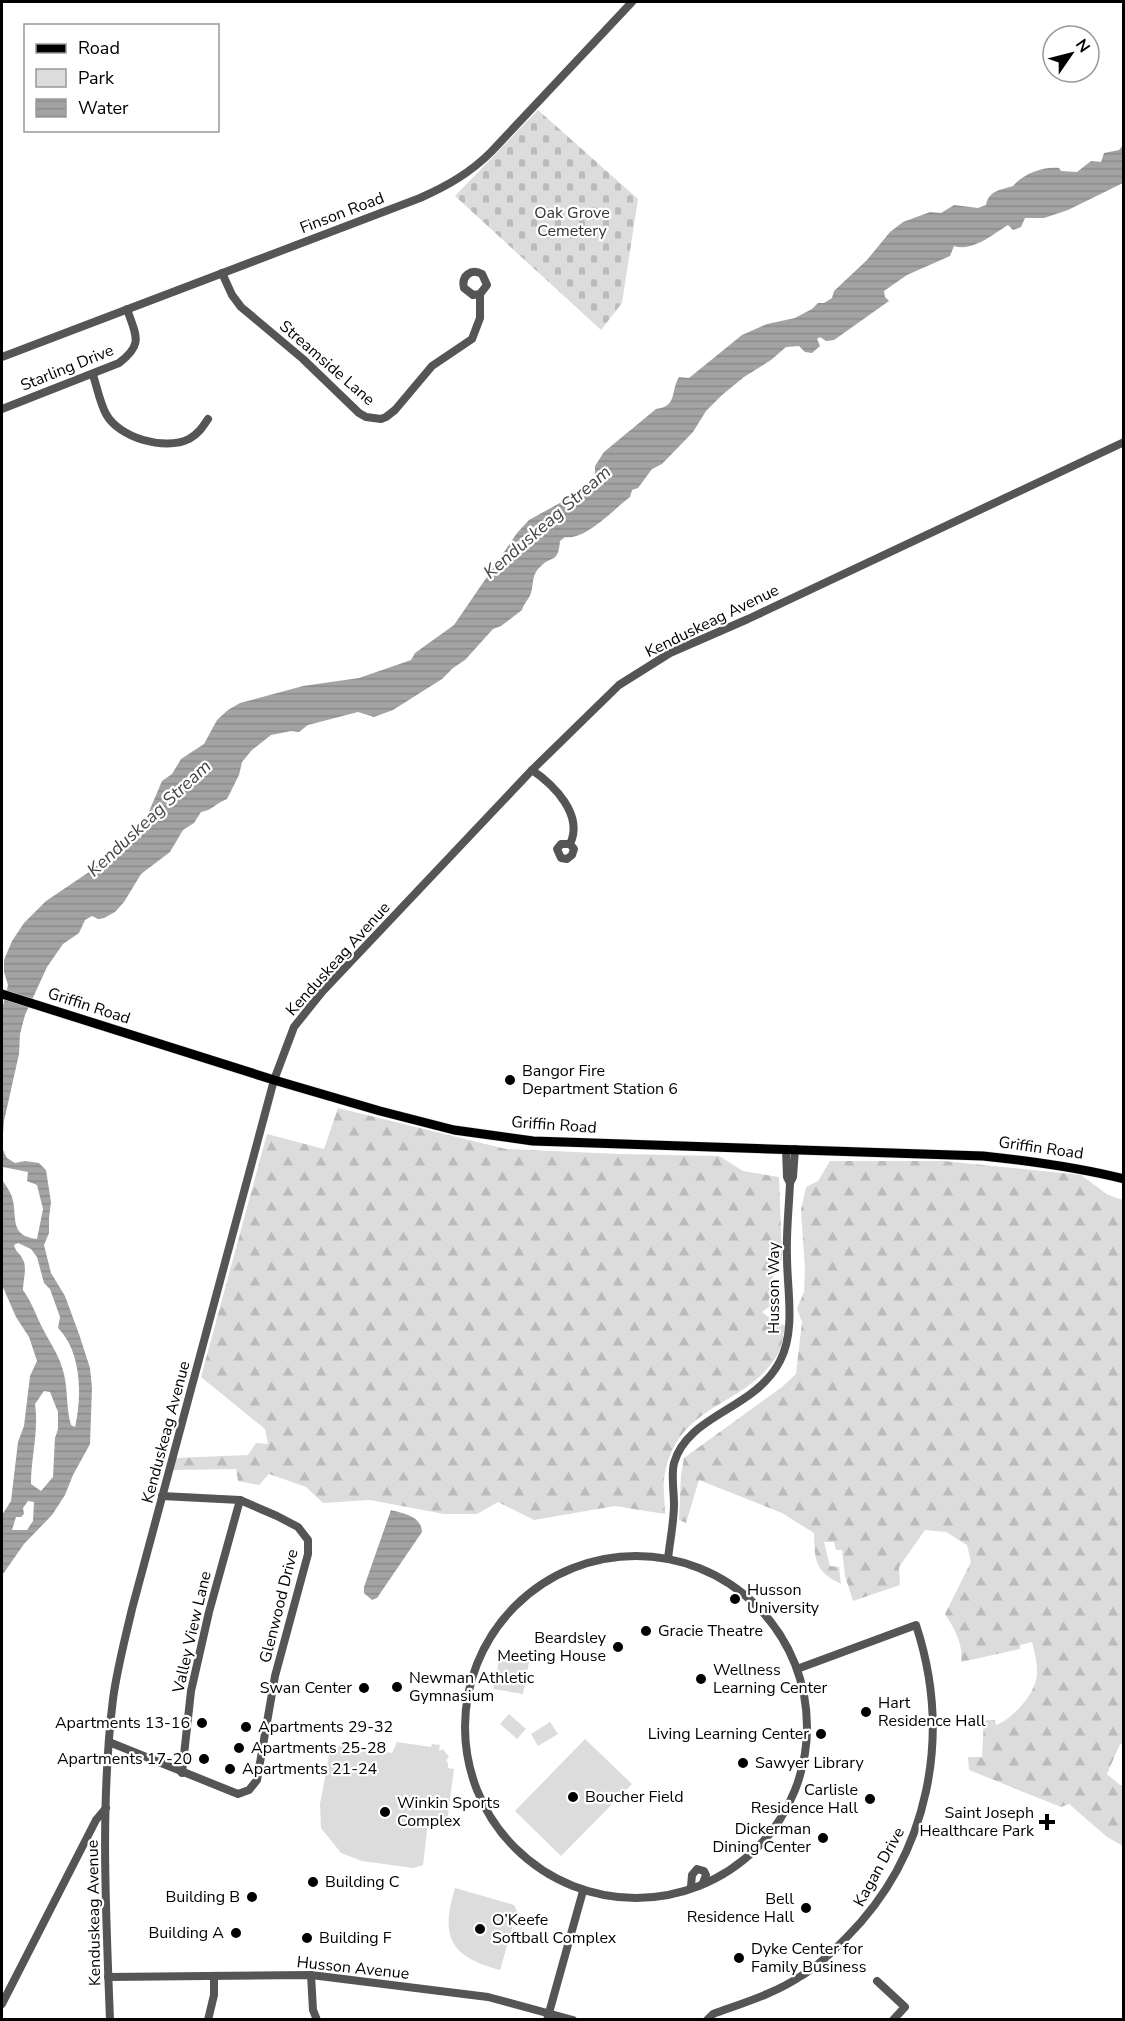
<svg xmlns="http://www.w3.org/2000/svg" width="1125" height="2021" font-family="'Nunito Sans',sans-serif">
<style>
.forest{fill:url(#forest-firs)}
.cemetery{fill:url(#cemetery-stones)}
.park{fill:#dcdcdc}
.water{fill:url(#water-rules);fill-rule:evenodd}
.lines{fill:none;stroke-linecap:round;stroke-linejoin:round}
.major-casing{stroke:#dbdbdb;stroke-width:10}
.minor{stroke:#555;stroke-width:8}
.major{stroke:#000;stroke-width:9}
.poi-dot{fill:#000;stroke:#fff;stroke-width:2}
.labels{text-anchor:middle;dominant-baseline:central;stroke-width:4.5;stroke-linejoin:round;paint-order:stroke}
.street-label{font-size:16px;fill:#000;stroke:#fff}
.park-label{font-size:16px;fill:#333;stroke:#fff}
.poi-label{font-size:16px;fill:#000;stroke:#fff;text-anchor:start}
.water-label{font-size:18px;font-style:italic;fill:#444;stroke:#fff}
</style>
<defs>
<pattern id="forest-firs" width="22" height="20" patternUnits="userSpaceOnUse" patternTransform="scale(1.5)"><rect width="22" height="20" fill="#dcdcdc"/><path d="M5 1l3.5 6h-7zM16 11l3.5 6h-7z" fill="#bbb"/></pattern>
<pattern id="cemetery-stones" width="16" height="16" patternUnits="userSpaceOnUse" patternTransform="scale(1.5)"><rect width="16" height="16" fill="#dcdcdc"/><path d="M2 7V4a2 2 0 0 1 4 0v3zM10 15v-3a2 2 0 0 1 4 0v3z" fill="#bbb"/></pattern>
<pattern id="water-rules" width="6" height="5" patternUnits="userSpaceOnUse" patternTransform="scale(1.5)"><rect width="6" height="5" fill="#a3a3a3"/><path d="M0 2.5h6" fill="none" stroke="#8b8b8b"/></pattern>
</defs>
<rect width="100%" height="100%" fill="#fff"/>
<!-- forest -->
<g class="forest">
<path d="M338,1108L506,1149L619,1154L719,1156L743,1171L779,1177L782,1260L772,1265L775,1302L762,1312L772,1320L785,1326C783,1336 782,1349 776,1357C744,1408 680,1402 665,1473C662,1485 665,1501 665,1514L615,1506L534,1520L498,1502L477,1514H444L370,1500L323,1503L306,1487L269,1474L259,1485L238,1481L236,1469L173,1470L176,1458L248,1455L256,1443L268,1444L265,1429L201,1377L267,1134L324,1149Z"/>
<path d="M830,1161H944L1081,1175L1108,1195L1123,1200L1124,1743L1120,1744L1107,1774L1120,1785H1123V1846L1107,1837L1069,1804L1061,1807L969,1770L968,1757H982L984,1720H995L996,1725C1011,1720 1033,1696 1036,1680C1039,1669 1035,1654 1032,1642L1020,1645V1649L961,1662C964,1645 954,1628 945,1614L971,1562L967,1545L946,1532L925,1530L899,1567L900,1585L853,1601L845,1576L842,1550H836L834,1542H824L830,1566L839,1567L841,1584C814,1571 815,1560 814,1533L782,1513L699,1480L686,1523L679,1520L681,1475L684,1458L782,1387L796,1374L802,1322L797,1309L804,1292L805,1270L801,1210L806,1187L818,1181Z"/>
</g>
<!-- cemetery -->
<path class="cemetery" d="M538,110L638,199L622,303L601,330L455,196Z"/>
<!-- park -->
<g class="park">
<path d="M500,1656L529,1662L523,1694L493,1689Z"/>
<path d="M509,1714L526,1729L517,1739L500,1724Z"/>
<path d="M550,1722L558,1734L538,1746L531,1734Z"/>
<path d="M585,1739L632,1784L561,1856L515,1811Z"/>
<path d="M397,1742L431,1747L432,1744L440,1745L439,1751L443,1749L449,1757L446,1760L448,1763V1768L454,1769L447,1823L433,1820L428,1821L423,1865L413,1868L362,1861L341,1853L321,1828L320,1804L331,1745L392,1753Z"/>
<path d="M455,1888L514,1905L517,1911L500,1970C450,1957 440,1937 455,1888Z"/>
</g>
<!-- water -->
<g class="water">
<path d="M1123,145V183L1068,210L1044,218H1025L1021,227L1013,230L1008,225C993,234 973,252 954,246L950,256L907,275L884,291L885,297L889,301L834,340L826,341L820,337L817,339L820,346L812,353L805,352L799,346L786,347L771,360L744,377L722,395L706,411L693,432L662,464L652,469L638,488L632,490L630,497C614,509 585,541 565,537L560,541C558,564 552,555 541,566C531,575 534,583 531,593C529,599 524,603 522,610L501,626L493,629L465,660L453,668L442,679L393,710L374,717L358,712L308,725L299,732L291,731L271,735L252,750L242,762L239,775L227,799C216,803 213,810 201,812L194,823L183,830L170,852L141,874L124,902L115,912L104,918L98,919L92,916L85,920L79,933L63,944L47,967L25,1015L20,1034L19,1054L4,1121L2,1148L7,1158L15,1163L25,1161L39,1163L46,1170L51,1202L49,1218V1233L44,1245L51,1273L65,1296L79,1334L90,1368L92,1388L90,1444L73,1475L65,1495L52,1515L24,1544L3,1574L2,1597V1515L11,1501L18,1442L24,1426L30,1376L37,1361L29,1337L16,1317L2,1285V1180C5,1184 10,1191 12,1197C18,1216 8,1236 37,1239L43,1209L37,1185L27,1181L28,1172L3,1167L2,1163V1010L8,985L4,972V960L12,941L24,923L46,901L89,872L142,828L162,781L172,774L181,759L204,744L217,720L228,710L240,703L303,686L359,678L411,660L415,653L454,625L517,533L529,520L567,499L578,489L595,480V466L604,452L656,409C678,406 670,392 679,377L689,378L742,335L767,324L795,318L812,309L818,303H824L832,298L834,291L867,260L890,232L903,222L930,212L941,213L954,205L978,208L986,205C989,190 1001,190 1013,186C1023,174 1043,166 1059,168L1061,171L1077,172L1091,161L1101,162L1104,153L1119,150ZM18,1243L31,1249L37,1257L44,1283L50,1289L60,1317L58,1328C82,1352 82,1397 75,1427L71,1425C66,1408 68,1391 64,1374C60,1357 52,1346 44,1331C36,1316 33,1304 23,1290C23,1280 28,1266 22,1258C19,1252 16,1253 14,1245ZM44,1391L50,1392L58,1412V1429L55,1438L53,1477L41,1491L31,1484C31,1457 39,1431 35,1404ZM28,1501L34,1502L33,1521L27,1530H12L16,1517H21L24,1514L23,1508Z"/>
<path d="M391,1510C405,1514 421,1516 422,1532L377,1598L372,1600L364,1593V1587Z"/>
</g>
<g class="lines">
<!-- major casing -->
<g class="major-casing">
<path id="major" d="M2,994L274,1080L380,1111L454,1130L533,1141L983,1156C1031,1161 1077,1167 1124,1179"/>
</g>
<!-- minor -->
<g class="minor">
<path d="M222,273L232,295L241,307L303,359L359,413L366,417L381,419L386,417L395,410L432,366L472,339L480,318V294L487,285L482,274C471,268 461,276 464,288L473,295L480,294"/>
<path d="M2,357L420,198C447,186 470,173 491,152L632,2"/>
<path d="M93,375C97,387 100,403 106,414C119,438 165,451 189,439C198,434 202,428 208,419"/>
<path d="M2,409L119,363C144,344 136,336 127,309"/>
<path d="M532,770C554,785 584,815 570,844H561L557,849L561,858L567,859L572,855L574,849L570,844"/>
<path d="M786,1149L787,1177L790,1183"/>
<circle cx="636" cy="1727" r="171"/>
<path d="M668,1559C670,1540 674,1522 674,1504C674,1491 671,1476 674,1463C688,1414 755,1410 780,1361C796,1330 787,1290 787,1257C786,1232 789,1208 790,1183L793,1177L795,1149"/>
<path d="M109,1742L238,1794L249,1790L257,1780L275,1676L308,1554V1540L298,1527L277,1516L240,1500L162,1496"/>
<path d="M182,1773L191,1691L209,1612L240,1500"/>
<path d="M691,1886L692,1875L697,1869L704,1871L706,1875L703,1883"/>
<path d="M311,1975L313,2010L317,2020"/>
<path d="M108,1977L311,1975L488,1997L573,2020"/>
<path d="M877,1981L905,2007L893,2020"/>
<path d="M2,2004L96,1820L106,1808"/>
<path d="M110,2020C106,1913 100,1805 113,1699C117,1669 125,1639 132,1609L274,1080L294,1027L322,992L532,770L619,685L670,653L748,619L1124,442"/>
<path d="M208,2020L214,1995V1977"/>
<path d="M547,2020L583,1891"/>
<path d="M707,2020L713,2014C743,2003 774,1994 801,1976C818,1966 832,1952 846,1938C930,1854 952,1735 916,1625L797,1669"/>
</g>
<!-- major -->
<use href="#major" class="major"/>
</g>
<!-- markers -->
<g class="poi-dot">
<circle cx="510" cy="1080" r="6"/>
<circle cx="735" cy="1599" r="6"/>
<circle cx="646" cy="1631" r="6"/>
<circle cx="618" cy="1647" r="6"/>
<circle cx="701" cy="1679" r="6"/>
<circle cx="397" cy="1687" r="6"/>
<circle cx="364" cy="1688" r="6"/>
<circle cx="866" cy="1712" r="6"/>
<circle cx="202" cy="1723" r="6"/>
<circle cx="246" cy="1727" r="6"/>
<circle cx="821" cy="1734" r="6"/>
<circle cx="239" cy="1748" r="6"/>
<circle cx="204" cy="1759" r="6"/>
<circle cx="743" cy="1763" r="6"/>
<circle cx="230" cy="1769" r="6"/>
<circle cx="573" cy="1797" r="6"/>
<circle cx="870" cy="1799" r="6"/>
<circle cx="385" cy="1812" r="6"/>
<path d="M1044 1813h6v6h6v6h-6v6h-6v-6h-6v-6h6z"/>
<circle cx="823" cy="1838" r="6"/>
<circle cx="313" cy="1882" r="6"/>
<circle cx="252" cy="1897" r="6"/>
<circle cx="806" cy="1908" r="6"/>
<circle cx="480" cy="1929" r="6"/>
<circle cx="236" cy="1933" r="6"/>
<circle cx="307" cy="1938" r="6"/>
<circle cx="739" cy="1958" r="6"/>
</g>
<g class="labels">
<!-- street labels -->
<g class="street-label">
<text transform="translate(342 213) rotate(-21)">Finson Road</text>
<text transform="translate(327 363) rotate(41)">Streamside Lane</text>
<text transform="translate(67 368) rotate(-22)">Starling Drive</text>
<text transform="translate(712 621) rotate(-26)">Kenduskeag Avenue</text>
<text transform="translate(338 959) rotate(-48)">Kenduskeag Avenue</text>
<text transform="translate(89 1006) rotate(18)">Griffin Road</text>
<text transform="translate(554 1125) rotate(4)">Griffin Road</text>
<text transform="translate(1041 1148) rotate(8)">Griffin Road</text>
<text transform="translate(774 1288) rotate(-90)">Husson Way</text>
<text transform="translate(166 1432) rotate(-75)">Kenduskeag Avenue</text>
<text transform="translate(279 1606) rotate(-76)">Glenwood Drive</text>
<text transform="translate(192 1632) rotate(-77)">Valley View Lane</text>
<text transform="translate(879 1867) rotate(-61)">Kagan Drive</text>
<text transform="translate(94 1913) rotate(-91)">Kenduskeag Avenue</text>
<text transform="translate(353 1968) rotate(6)">Husson Avenue</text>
</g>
<!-- park labels -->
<g class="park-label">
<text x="572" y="213">Oak Grove<tspan x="572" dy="18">Cemetery</tspan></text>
</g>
<!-- poi labels -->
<g class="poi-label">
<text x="522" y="1071">Bangor Fire<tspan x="522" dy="18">Department Station 6</tspan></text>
<text x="747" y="1590">Husson<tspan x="747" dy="18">University</tspan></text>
<text x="658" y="1631">Gracie Theatre</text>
<text x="606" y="1638" text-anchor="end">Beardsley<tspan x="606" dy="18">Meeting House</tspan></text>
<text x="713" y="1670">Wellness<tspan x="713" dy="18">Learning Center</tspan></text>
<text x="409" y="1678">Newman Athletic<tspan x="409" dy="18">Gymnasium</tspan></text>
<text x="352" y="1688" text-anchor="end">Swan Center</text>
<text x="878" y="1703">Hart<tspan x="878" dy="18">Residence Hall</tspan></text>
<text x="190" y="1723" text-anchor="end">Apartments 13-16</text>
<text x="258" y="1727">Apartments 29-32</text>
<text x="809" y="1734" text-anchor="end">Living Learning Center</text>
<text x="251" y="1748">Apartments 25-28</text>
<text x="192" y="1759" text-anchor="end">Apartments 17-20</text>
<text x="755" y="1763">Sawyer Library</text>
<text x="242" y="1769">Apartments 21-24</text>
<text x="858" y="1790" text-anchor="end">Carlisle<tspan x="858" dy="18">Residence Hall</tspan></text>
<text x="585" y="1797">Boucher Field</text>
<text x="397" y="1803">Winkin Sports<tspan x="397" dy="18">Complex</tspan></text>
<text x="1034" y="1813" text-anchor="end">Saint Joseph<tspan x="1034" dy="18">Healthcare Park</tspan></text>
<text x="811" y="1829" text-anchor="end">Dickerman<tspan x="811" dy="18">Dining Center</tspan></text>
<text x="325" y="1882">Building C</text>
<text x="240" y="1897" text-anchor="end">Building B</text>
<text x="794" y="1899" text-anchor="end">Bell<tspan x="794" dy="18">Residence Hall</tspan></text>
<text x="492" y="1920">O’Keefe<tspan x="492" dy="18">Softball Complex</tspan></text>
<text x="224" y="1933" text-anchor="end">Building A</text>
<text x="319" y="1938">Building F</text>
<text x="751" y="1949">Dyke Center for<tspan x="751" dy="18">Family Business</tspan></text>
</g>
<!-- water labels -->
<g class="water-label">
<text transform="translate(547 522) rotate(-41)">Kenduskeag Stream</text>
<text transform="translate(149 818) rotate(-43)">Kenduskeag Stream</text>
</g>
</g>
<!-- border -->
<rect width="1125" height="2021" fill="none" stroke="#000000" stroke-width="6"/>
<!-- legend -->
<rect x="24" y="24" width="195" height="108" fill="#ffffff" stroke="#999999" stroke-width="1.5"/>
<rect x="36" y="44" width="30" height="9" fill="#000000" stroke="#999999" stroke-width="1.5"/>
<text x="78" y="54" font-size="18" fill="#000000">Road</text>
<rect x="36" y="69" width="30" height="18" fill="#dcdcdc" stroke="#999999" stroke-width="1.5"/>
<text x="78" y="84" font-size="18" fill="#000000">Park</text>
<rect x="36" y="99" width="30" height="18" fill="url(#water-rules)" stroke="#999999" stroke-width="1.5"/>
<text x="78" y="114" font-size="18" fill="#000000">Water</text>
<!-- north arrow -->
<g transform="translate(1071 54) rotate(55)"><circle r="28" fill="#ffffff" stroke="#999999" stroke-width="1.5"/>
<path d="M0-4.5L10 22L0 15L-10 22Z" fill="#000000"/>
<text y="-9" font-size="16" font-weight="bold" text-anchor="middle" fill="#000000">N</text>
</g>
</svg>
